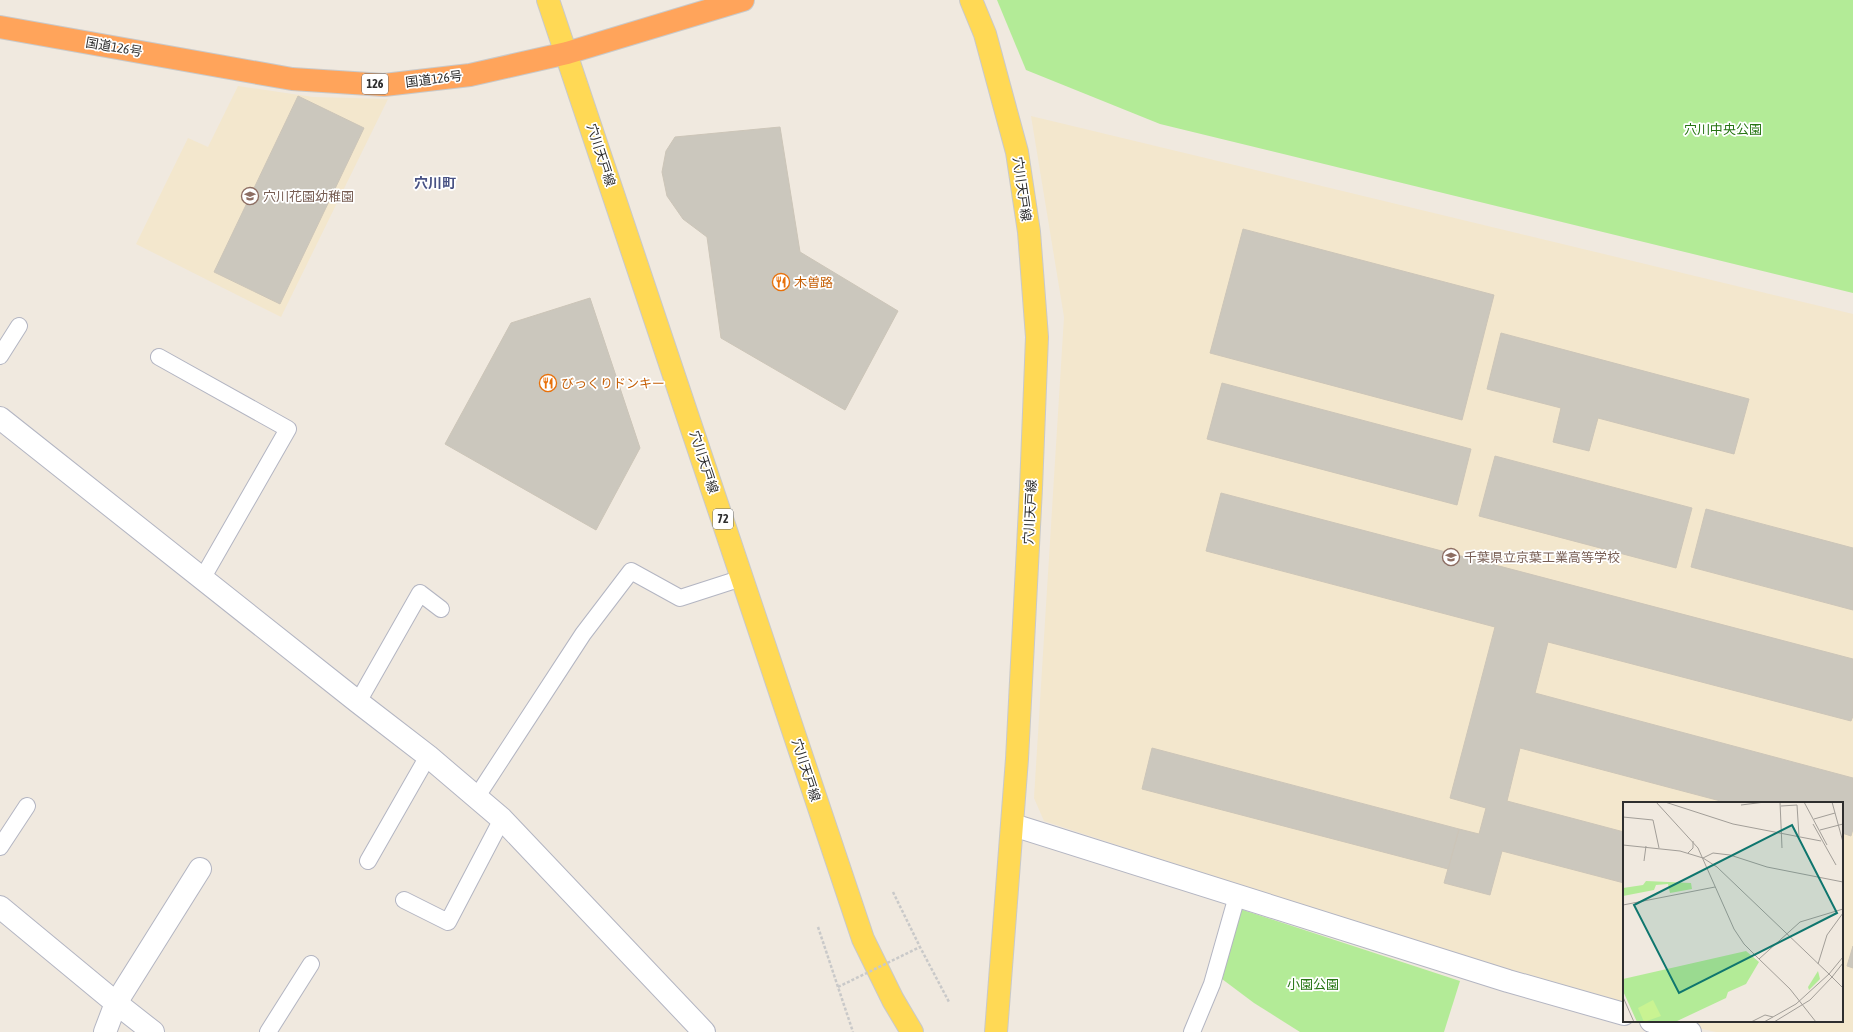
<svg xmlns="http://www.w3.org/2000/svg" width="1853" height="1032" font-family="'Asap Condensed','Noto Sans JP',sans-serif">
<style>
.education{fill:#f3e7cd}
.green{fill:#b3eb97}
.building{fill:#cbc7bd;stroke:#ccc5b8}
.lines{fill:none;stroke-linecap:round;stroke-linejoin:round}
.lane-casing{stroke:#b3b5c2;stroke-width:18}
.street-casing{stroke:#b3b5c2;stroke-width:24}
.primary-casing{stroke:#c9c9c9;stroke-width:24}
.highway-casing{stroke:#c9c9c9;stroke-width:24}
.path{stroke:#c9c9c9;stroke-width:2.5;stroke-dasharray:3 2;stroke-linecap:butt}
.lane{stroke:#fff;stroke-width:16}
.street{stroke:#fff;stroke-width:22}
.primary{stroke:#ffd955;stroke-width:22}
.highway{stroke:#ffa45b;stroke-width:22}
.path-bridge{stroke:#c9c9c9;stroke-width:2.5;stroke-dasharray:3 2;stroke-linecap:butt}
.labels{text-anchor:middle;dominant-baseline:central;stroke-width:3.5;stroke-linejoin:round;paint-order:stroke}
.shield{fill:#fff;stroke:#6d6d6d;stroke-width:1}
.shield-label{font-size:12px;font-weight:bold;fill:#2e2e2e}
.street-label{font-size:13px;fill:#2e2e2e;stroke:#fff}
.park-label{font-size:13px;fill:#277513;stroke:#fff}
.education-label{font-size:13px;fill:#785e54;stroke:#fff;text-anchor:start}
.food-label{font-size:13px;fill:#c56008;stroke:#fff;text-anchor:start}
.neighbourhood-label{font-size:14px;font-weight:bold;fill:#485284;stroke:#fff}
.inset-road{fill:none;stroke:#a29e98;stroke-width:1}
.view{fill:#0f766e;fill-opacity:0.15;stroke:#0f766e;stroke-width:2}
.inset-edge{fill:none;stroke:#2e2e2e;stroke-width:2}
</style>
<rect width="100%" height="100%" fill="#f0e9df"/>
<!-- education -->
<g class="education">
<path d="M238,86L313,97L388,99L281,317L136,244L188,138L208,147Z"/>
<path d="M1031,116L1853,314V1032H1716L1666,1021H1842V803H1624V1009L1544,985L1044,821L1034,798L1064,317Z"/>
</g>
<!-- green -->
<g class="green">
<path d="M997,0H1853V293L1160,124L1026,70Z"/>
<path d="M1240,909L1460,981L1444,1032H1300L1254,1003L1214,973Z"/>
</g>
<!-- building -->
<g class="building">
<path d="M298,96L364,128L280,304L214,272Z"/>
<path d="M780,127L800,252L898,311L845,410L721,338L707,237L683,219L667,196L662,172L666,151L675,137Z"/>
<path d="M1243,229L1494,295L1462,420L1210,353Z"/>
<path d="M590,298L640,448L596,530L445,444L511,323Z"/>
<path d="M1501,333L1749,399L1734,454L1598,418L1589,451L1553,442L1561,408L1487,389Z"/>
<path d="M1222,383L1471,449L1457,505L1207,439Z"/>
<path d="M1495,456L1692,508L1676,568L1479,516Z"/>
<path d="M1221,493L1853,659V716L1851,721L1548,642L1535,693L1853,778V829L1851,836L1842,833V803H1728L1520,748L1507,801L1624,832V883L1502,851L1490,895L1444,883L1459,829L1479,834L1486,808L1450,798L1495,627L1206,551Z"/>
<path d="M1706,509L1853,548V610L1691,567Z"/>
<path d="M1152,748L1459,829L1448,869L1142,789Z"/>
<path d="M1853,946V968L1847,966Z"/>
</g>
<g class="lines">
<!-- lane casing -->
<g class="lane-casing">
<g id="lane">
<path d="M0,356L19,326"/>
<path d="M159,357L288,429L202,579"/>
<path d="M358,702L420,593L441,609"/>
<path d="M476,798L583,634L631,571L680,598L742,578"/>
<path d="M0,847L27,806"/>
<path d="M368,861L428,756"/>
<path d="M404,900L448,922L502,819"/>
<path d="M268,1032L311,964"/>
<path d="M1192,1032L1212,984L1237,896"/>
</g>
</g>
<!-- street casing -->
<g class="street-casing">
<g id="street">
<path d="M0,418L358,702L428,756L502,819L704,1032"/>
<path d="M1013,825L1508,981L1624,1014"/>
<path d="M0,907L116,1003L153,1032"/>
<path d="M1651,1021L1690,1032"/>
<path d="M105,1032L116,1003L200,869"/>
</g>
</g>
<!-- primary casing -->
<g class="primary-casing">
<g id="primary">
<path d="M548,0L863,939L893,1000L912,1032"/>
<path d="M971,0L985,34L1017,152L1029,232L1037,337L1031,488L1017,759L996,1032"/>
</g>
</g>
<!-- highway casing -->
<g class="highway-casing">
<path id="highway" d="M0,27L292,79L384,85L470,75L567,53L743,0"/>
</g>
<!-- path -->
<g class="path">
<path d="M893,892L920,947L949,1002"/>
<path d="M818,927L853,1032"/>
</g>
<!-- lane -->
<use href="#lane" class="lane"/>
<!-- street -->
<use href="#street" class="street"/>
<!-- primary -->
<use href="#primary" class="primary"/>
<!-- highway -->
<use href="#highway" class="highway"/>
<!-- path-bridge -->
<path class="path-bridge" d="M838,987L920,947"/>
</g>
<!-- icons -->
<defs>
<g id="school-ring" transform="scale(0.9)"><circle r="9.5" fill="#fff" stroke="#8d6e63" stroke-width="1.5"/><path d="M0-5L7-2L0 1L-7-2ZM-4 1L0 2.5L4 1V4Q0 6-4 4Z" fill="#8d6e63"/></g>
<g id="restaurant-ring" transform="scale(0.9)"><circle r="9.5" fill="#fff" stroke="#e8710a" stroke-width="1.5"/><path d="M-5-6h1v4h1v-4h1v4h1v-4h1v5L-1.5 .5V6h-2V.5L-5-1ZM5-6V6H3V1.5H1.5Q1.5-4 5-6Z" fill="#e8710a"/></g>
</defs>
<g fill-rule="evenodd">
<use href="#school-ring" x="250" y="196"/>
<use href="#restaurant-ring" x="781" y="282"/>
<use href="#restaurant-ring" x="548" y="383"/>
<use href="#school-ring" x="1451" y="557"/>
</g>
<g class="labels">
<!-- shield labels -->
<g class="shield">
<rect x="362" y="74" width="26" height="20" rx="3"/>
<rect x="713" y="509" width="20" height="20" rx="3"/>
</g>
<g class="shield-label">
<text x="375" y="84">126</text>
<text x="723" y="519">72</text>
</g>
<!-- street labels -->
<g class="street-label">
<text transform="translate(114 47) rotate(10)">国道126号</text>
<text transform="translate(434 79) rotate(-7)">国道126号</text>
<text transform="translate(601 155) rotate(72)">穴川天戸線</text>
<text transform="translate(1022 189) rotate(82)">穴川天戸線</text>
<text transform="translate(704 462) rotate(72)">穴川天戸線</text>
<text transform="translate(1030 512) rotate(-87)">穴川天戸線</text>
<text transform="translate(806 770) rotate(72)">穴川天戸線</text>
</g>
<!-- park labels -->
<g class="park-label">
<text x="1723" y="129">穴川中央公園</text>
<text x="1313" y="984">小園公園</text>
</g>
<!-- education labels -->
<g class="education-label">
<text x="263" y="196">穴川花園幼稚園</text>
<text x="1464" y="557">千葉県立京葉工業高等学校</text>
</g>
<!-- food labels -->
<g class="food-label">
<text x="794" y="282">木曽路</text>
<text x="561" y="383">びっくりドンキー</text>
</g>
<!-- neighbourhood labels -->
<g class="neighbourhood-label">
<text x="435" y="183">穴川町</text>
</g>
</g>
<!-- overview -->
<g transform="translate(1623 802)">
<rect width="220" height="220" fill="#f0e9df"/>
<path d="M23,79L68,81L69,87L47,91L45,82L33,83L31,88L0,94V86L20,83ZM123,149L136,160L123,182L105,190L103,196L52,220H14L0,189V177ZM195,169L197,177L186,188L185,185Z" fill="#b3eb97"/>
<path d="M30,198L38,214L21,220L15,206Z" fill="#c9f392"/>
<path class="inset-road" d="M33,0L75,46L111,127L121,142L136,157M42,0L110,22L198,39M157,0L159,46M181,0L204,43M209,0L220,40M118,3L142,0M158,4L174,3L176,34M0,15L30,18L36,46M191,17L212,11M190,22L213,63M197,28L220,22M0,43L57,49L80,56L94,65L206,172M65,51L70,46V39M80,56L90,51L107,53L144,65L220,80M21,59L23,44M0,103L92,85M220,155L206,172L220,186M195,162L204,133L220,111M209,175L220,161M0,195L11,220M128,220L142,213L150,215M141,220L173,202L206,172M151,220L187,198L209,175M193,220L167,187L136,157L177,120L220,107"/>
<path class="view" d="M169,23L214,111L56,191L11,103Z"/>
<rect width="220" height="220" class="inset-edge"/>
</g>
</svg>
